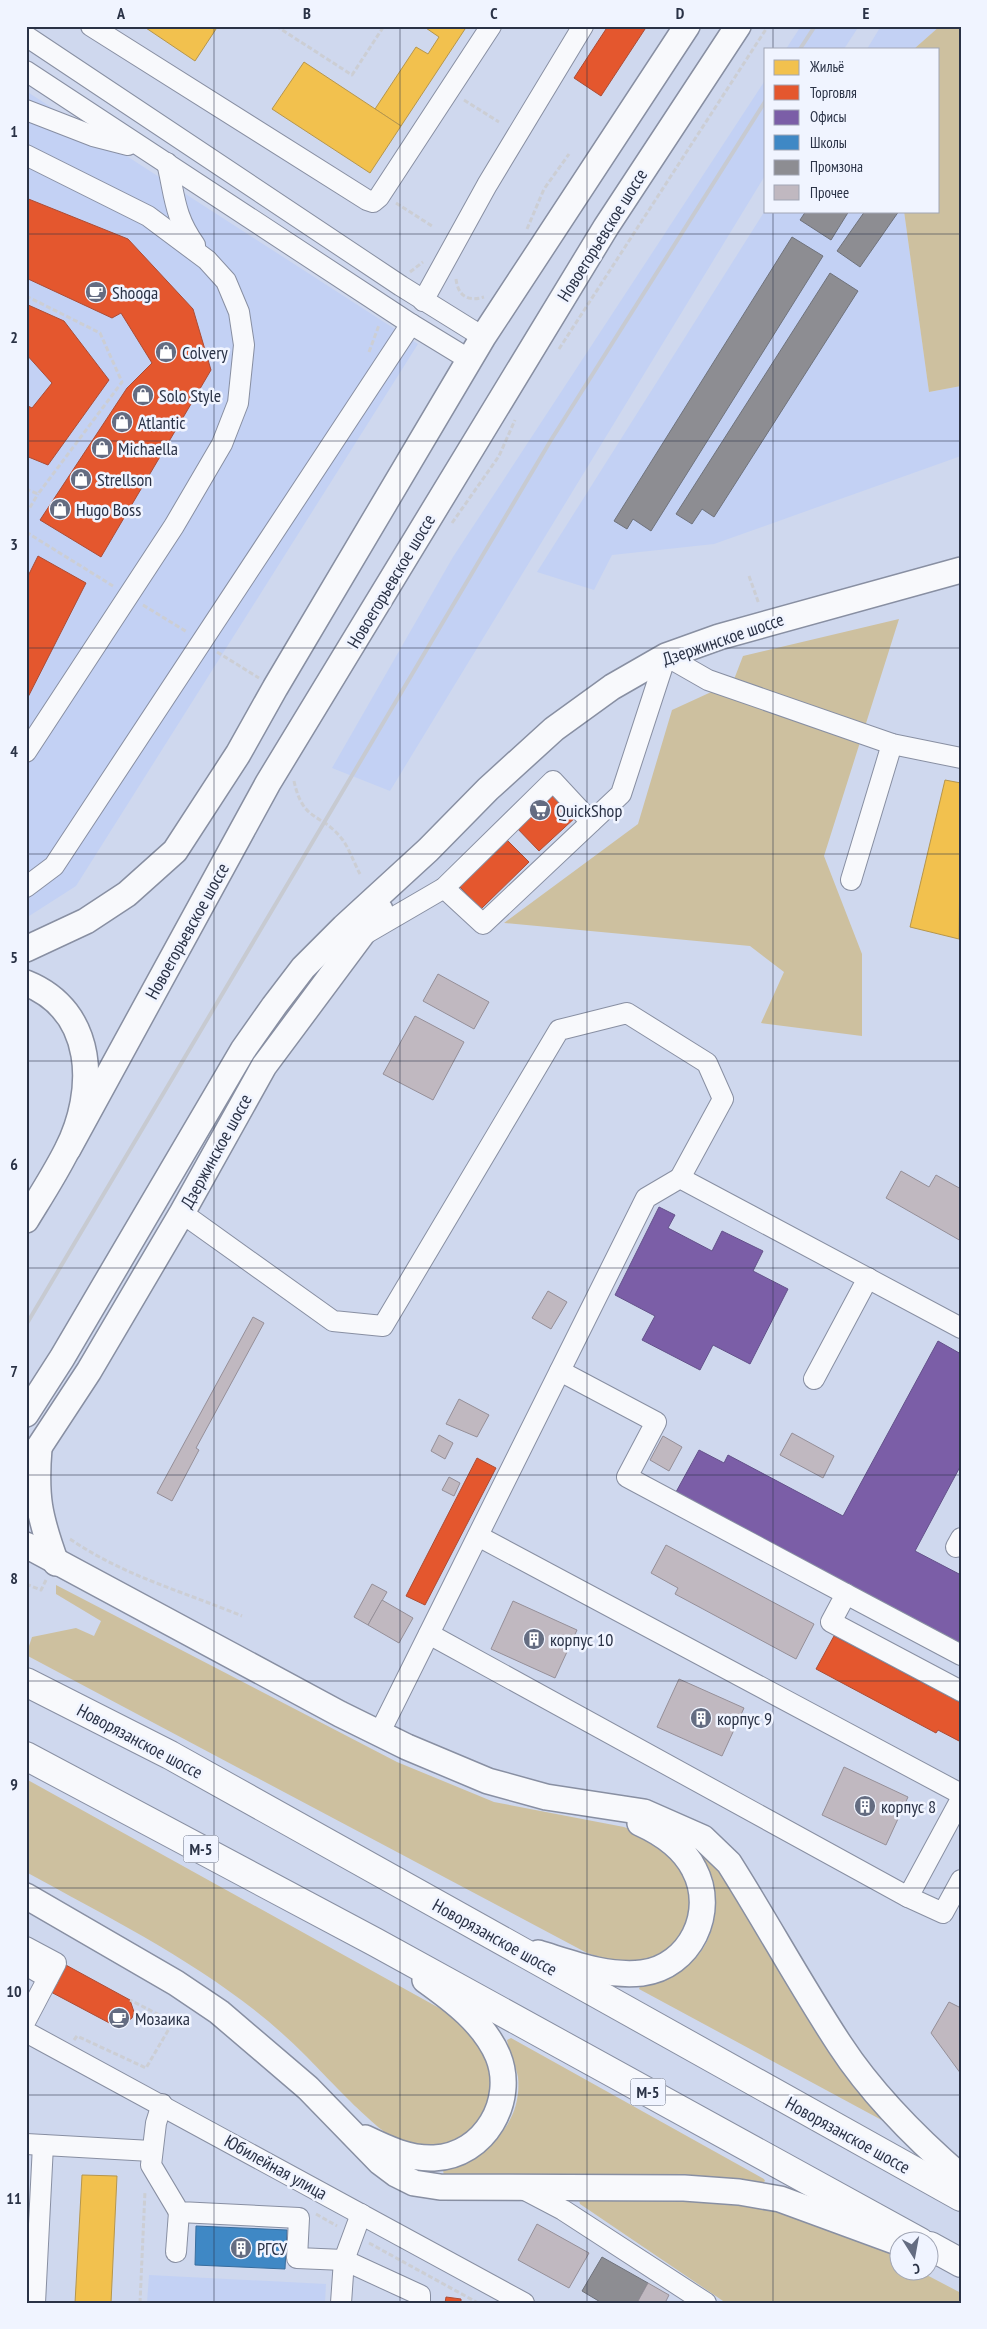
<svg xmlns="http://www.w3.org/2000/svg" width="987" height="2329" font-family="'PT Sans Narrow',sans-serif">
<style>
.built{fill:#c3d1f4}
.green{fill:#cdc09f}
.homes{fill:#f2c14e;stroke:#b6964c}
.shops{fill:#e4572e;stroke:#ac4c35}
.offices{fill:#7b5ea7;stroke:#63518a}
.schools{fill:#3f88c5;stroke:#396e9f}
.industry{fill:#8d8d92;stroke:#6f727b}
.building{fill:#c0b8c0;stroke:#958f98}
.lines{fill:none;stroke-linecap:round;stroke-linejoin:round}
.minor-casing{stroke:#888fa2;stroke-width:22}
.major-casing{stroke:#888fa2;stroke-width:28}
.highway-casing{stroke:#888fa2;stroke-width:30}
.path{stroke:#ccced4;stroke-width:3;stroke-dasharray:5 2.5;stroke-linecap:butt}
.minor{stroke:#f8f9fc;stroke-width:20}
.major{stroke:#f8f9fc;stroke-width:25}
.highway{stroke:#f8f9fc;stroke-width:28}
.rail{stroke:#c7cad1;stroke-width:4}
.grid{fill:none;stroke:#2a3246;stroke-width:1;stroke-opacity:0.55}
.labels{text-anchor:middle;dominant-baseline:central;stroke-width:5;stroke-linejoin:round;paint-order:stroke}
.shield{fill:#f0f4ff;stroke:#656c7e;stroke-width:1}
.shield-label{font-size:16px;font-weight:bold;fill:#2a3246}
.street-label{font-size:18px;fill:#2a3246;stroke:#f0f4ff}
.poi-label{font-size:18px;fill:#2a3246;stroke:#f0f4ff;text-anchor:start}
.neatline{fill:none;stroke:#2a3246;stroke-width:2}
.grid-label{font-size:16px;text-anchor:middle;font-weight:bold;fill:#2a3246}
</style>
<rect width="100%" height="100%" fill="#cfd8ee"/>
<!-- built -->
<g class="built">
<path d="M801,26H859L844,49H786Z"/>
<path d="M881,26H940L914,49H867Z"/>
<path d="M766,79V174L390,791L332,768L453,557Z"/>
<path d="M26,91L418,344L76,886L26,918Z"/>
<path d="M766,209V211H904L929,392L961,386V456L714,544L612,555L594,590L537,572Z"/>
<path d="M149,2275L326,2284L325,2303H147Z"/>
</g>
<!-- green -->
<g class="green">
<path d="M940,26H961V386L929,392L904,211H938V49H914Z"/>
<path d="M899,619L824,856L862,954V1036L761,1023L784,972L750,946L504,923L638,824L672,710L733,682L743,656Z"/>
<path d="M56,1585L397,1762L494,1802L624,1827L649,1837L676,1858L694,1900C690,1911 688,1931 681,1940C658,1971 617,1963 587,1953L26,1655L32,1637L76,1628L94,1636L101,1621L56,1594Z"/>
<path d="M26,1779L459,2019L493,2064L491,2107C482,2117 473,2129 463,2138C449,2150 421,2148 405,2144C381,2137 326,2076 306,2056C227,1976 124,1926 26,1872Z"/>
<path d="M695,1847L719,1865L889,2124L639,1989L641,1984C654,1979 669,1975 681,1969C712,1954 722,1907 712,1877C708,1866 701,1856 695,1847Z"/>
<path d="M511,2038L764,2179L765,2181L763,2183L737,2179L683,2176H444L443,2170C484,2159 523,2125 518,2077C516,2065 509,2053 507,2040Z"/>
<path d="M581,2197H687L782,2208L869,2242L899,2259L900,2272H921L961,2293V2303H726L580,2204L579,2200Z"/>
</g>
<!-- homes -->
<g class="homes">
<path d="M143,26H218L195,61Z"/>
<path d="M423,26H467L401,126L375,109L416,47L428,54L439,37Z"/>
<path d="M304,62L401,126L370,173L272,109Z"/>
<path d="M945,780L961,783L959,939L910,927Z"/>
<path d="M82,2175L117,2176L111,2303H75Z"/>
</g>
<!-- shops -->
<g class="shops">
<path d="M608,26H647L601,96L574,78Z"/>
<path d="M26,198L128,239L193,309L211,370L101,557L40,520L127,388L152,363L121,313L112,318L26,278Z"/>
<path d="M26,304L64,321L109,380L48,465L26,456V405L32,408L52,383L26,354Z"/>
<path d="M38,556L86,583L26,701V580Z"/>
<path d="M552,790L577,816L539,851L515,826Z"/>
<path d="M506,839L529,862L481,909L459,886Z"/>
<path d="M477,1458L496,1468L425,1605L406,1596Z"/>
<path d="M834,1636L961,1703V1742L938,1730L936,1733L816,1669Z"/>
<path d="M64,1964L130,2000L134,2012L132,2018L121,2026H115L49,1991Z"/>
<path d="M446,2297L461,2299V2303H445Z"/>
</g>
<!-- offices -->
<g class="offices">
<path d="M659,1207L675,1215L668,1228L712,1251L722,1231L763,1251L753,1271L788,1289L750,1364L713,1345L700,1370L642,1340L655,1316L615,1295Z"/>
<path d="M938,1341L961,1354V1465L915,1551L961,1575V1644L676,1492L699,1450L724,1463L728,1455L843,1516Z"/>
</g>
<!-- schools -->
<path class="schools" d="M196,2226L287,2230L285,2269L195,2265Z"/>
<!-- industry -->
<g class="industry">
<path d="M806,211H849L831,240L800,220Z"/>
<path d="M865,211H899L860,267L837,251Z"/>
<path d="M792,237L823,256L651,531L633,519L627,529L614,521Z"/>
<path d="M830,273L858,291L714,517L702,509L692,524L676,514Z"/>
<path d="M602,2257L648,2283L637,2303H602L582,2291Z"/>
</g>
<!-- building -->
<g class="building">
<path d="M438,974L489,1002L474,1029L423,1001Z"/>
<path d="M415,1016L464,1042L433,1100L383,1074Z"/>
<path d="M901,1171L929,1187L936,1175L961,1189V1241L886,1198Z"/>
<path d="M548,1291L567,1302L551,1329L532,1318Z"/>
<path d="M253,1317L264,1323L196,1448L199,1450L172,1501L157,1493Z"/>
<path d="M459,1399L489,1415L477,1437L446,1424Z"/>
<path d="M792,1433L834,1456L823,1478L780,1455Z"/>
<path d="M439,1435L453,1443L445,1459L431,1451Z"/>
<path d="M663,1436L682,1447L669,1471L650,1460Z"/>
<path d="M449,1477L460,1483L454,1496L442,1490Z"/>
<path d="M666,1545L814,1624L796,1659L675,1594L678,1588L651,1573Z"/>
<path d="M372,1584L387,1592L368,1625L354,1617Z"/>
<path d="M382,1600L413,1618L399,1643L368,1625Z"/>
<path d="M513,1601L577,1630L555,1678L491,1649Z"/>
<path d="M679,1679L744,1708L722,1756L657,1727Z"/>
<path d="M844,1767L908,1797L886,1845L822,1815Z"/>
<path d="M949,2002L961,2008V2074L931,2033Z"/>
<path d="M537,2224L589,2253L569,2288L518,2260Z"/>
<path d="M648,2283L669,2295L665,2303H642L638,2301Z"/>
</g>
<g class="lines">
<!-- minor casing -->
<g class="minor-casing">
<g id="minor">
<path d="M91,26L367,200L373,202L379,197L491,26"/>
<path d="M26,36L401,286L483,337"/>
<path d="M26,71L411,324L470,360"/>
<path d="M26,110L93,136L128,145"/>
<path d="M26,155L148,216L207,260L226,281L239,312L244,345L238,403L222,444L174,526L26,752"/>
<path d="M167,163C175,196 174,216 195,245"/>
<path d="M423,301L487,185L583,26"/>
<path d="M851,880L892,744"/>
<path d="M26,887L54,866L411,324"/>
<path d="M444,888L483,924L621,794L666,656L708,680L892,744L961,758"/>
<path d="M365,934L444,888L553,781L591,822"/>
<path d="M182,1213L333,1321L383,1326L559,1030L627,1013L707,1063L723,1099L680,1178"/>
<path d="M560,1371L656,1422L627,1477L846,1594L831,1622L961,1691"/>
<path d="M814,1379L868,1278"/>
<path d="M478,1536L961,1794"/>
<path d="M956,1547L961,1538"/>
<path d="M846,1594L961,1655"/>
<path d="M429,1634L908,1897L961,1799"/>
<path d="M379,1734L646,1198L680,1178L961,1328"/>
<path d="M908,1897L943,1913L961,1880"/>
<path d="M26,1947L56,1963L26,2020"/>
<path d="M31,1968L48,1978"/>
<path d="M26,2032L524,2303"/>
<path d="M162,2104L156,2123L151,2165L179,2212L299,2218L297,2258L344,2260L420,2295V2303"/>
<path d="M26,2144L151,2151"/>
<path d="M521,2188L563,2210L706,2303"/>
<path d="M176,2252L179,2212"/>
<path d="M35,2303L43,2145"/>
<path d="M341,2303L344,2260L361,2214"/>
</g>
</g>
<!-- major casing -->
<g class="major-casing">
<g id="major">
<path d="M26,949L86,921L127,894L175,851L238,754L275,688L483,337L687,26"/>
<path d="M26,983C96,1011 97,1091 67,1150C55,1174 40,1197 26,1220"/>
<path d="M68,1149L268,783L606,227L738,26"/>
<path d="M26,1414L62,1358L243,1050L274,1006L303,968L344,927L428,850L488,789L554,729L612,687L666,656L719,637L961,570"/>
<path d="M39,1448C35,1497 39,1516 56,1563"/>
<path d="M26,1467L89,1371L182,1213L264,1066L380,910"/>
<path d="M26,1545L340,1714L407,1747L488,1781L546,1797L644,1812L703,1838L729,1863C767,1923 801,1986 840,2045C872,2094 917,2139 961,2177"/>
<path d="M26,1896L176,1983L219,2012L308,2088L380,2162L396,2174L414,2183L440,2187L684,2188L739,2192L780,2199L900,2243"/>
<path d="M538,1953C571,1963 606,1977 642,1973C690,1967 717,1912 694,1869C683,1847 662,1833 640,1823"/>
<path d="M365,2138C388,2149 409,2159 434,2158C485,2156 516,2100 498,2056C484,2023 453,2000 425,1980"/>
</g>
</g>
<!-- highway casing -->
<g class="highway-casing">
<g id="highway">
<path d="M26,1682L170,1755L961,2197"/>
<path d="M26,1756L375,1942L920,2242"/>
<path d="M930,2246L961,2263"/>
</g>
</g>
<!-- path -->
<g class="path">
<path d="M276,26L352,75L384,26"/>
<path d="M464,100L499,122"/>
<path d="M396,203L432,226"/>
<path d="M527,229L544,189L569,154"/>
<path d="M410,272L423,262"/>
<path d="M456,279C458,296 468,302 484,297"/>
<path d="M26,296L100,333L122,382L38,494L26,489"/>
<path d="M559,349L768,26"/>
<path d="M369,352L379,325"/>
<path d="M26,514L38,494"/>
<path d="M452,523L499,456L515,420"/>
<path d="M26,532L113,586"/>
<path d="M749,576L759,604"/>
<path d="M143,605L187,632"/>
<path d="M217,652L259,678"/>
<path d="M294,781C303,823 321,812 342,839C349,848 354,863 360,874"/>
<path d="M70,1539C124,1576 182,1591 242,1616"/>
<path d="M26,1584L41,1590L46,1580"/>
<path d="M74,2040L77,2036L146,2068L173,2022L130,2000"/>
<path d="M316,2214L337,2226"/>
<path d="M369,2243L478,2303"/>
<path d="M140,2303L145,2191"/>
</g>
<!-- minor -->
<use href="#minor" class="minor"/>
<!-- major -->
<use href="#major" class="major"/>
<!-- highway -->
<use href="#highway" class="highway"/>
<!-- rail -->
<g class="rail">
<path d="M800,49L815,26"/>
<path d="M26,1325L551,440L766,100"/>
</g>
</g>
<!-- grid -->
<path class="grid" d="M214,26V2303M400,26V2303M587,26V2303M773,26V49M773,211V2303M26,234H961M26,441H961M26,648H961M26,854H961M26,1061H961M26,1268H961M26,1475H961M26,1681H961M26,1888H961M26,2095H961"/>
<!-- icons -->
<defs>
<g id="cafe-disc" transform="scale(1.125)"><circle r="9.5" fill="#646c81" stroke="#f0f4ff"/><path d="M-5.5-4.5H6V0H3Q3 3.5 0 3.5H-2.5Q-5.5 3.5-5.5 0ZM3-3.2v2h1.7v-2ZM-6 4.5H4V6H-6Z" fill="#fff"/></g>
<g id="shop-disc" transform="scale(1.125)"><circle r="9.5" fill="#646c81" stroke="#f0f4ff"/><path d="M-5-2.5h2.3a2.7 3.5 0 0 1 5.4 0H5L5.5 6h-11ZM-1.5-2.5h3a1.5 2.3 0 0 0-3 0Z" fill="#fff"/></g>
<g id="supermarket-disc" transform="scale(1.125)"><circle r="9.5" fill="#646c81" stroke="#f0f4ff"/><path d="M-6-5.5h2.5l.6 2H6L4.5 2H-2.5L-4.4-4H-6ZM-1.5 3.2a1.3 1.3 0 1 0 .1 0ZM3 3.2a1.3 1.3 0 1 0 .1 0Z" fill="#fff"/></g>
<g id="building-disc" transform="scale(1.125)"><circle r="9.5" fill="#646c81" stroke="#f0f4ff"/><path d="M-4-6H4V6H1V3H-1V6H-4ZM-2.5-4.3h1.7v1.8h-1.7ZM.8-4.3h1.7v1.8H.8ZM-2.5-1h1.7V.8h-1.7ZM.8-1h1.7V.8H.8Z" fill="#fff"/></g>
</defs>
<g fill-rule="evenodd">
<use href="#cafe-disc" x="96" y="292"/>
<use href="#shop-disc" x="166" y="352"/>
<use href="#shop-disc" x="143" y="395"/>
<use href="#shop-disc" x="122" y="422"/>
<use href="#shop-disc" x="102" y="448"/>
<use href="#shop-disc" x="81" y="479"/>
<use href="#shop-disc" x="60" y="509"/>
<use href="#supermarket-disc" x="540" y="810"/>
<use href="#building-disc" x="534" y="1639"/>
<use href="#building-disc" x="701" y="1718"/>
<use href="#building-disc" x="865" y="1806"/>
<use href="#cafe-disc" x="119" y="2018"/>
<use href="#building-disc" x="241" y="2248"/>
</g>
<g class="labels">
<!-- shield labels -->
<g class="shield">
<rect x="183.5" y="1835.5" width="35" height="27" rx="4"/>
<rect x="630.5" y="2078.5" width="35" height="27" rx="4"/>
</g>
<g class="shield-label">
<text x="201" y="1849">М-5</text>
<text x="648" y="2092">М-5</text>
</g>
<!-- street labels -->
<g class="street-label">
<text transform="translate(602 235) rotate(-58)">Новоегорьевское шоссе</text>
<text transform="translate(391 581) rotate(-59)">Новоегорьевское шоссе</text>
<text transform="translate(723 639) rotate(-19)">Дзержинское шоссе</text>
<text transform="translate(187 931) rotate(-61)">Новоегорьевское шоссе</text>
<text transform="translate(216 1151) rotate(-61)">Дзержинское шоссе</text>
<text transform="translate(140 1741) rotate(28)">Новорязанское шоссе</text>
<text transform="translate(495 1937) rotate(29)">Новорязанское шоссе</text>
<text transform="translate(848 2135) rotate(29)">Новорязанское шоссе</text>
<text transform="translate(276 2167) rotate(29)">Юбилейная улица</text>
</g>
<!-- poi labels -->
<g class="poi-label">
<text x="112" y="292">Shooga</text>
<text x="182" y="352">Colvery</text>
<text x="159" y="395">Solo Style</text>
<text x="138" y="422">Atlantic</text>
<text x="118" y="448">Michaella</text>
<text x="97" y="479">Strellson</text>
<text x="76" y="509">Hugo Boss</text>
<text x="556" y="810">QuickShop</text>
<text x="550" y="1639">корпус 10</text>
<text x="717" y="1718">корпус 9</text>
<text x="881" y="1806">корпус 8</text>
<text x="135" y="2018">Мозаика</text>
<text x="257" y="2248">РГСУ</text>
</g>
</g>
<!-- border -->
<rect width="987" height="2329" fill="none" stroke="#f0f4ff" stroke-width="55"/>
<!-- legend -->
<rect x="764" y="48" width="175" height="165" fill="#f0f4ff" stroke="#a1a6b5"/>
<rect x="774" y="60" width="25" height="15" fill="#f2c14e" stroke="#a1a6b5"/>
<text x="810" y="72" font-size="15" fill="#2a3246">Жильё</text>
<rect x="774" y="85" width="25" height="15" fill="#e4572e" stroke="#a1a6b5"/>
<text x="810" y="98" font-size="15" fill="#2a3246">Торговля</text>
<rect x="774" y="110" width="25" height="15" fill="#7b5ea7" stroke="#a1a6b5"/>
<text x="810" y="122" font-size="15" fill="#2a3246">Офисы</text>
<rect x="774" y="135" width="25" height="15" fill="#3f88c5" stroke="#a1a6b5"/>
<text x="810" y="148" font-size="15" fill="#2a3246">Школы</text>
<rect x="774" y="160" width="25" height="15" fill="#8d8d92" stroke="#a1a6b5"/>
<text x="810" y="172" font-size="15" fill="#2a3246">Промзона</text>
<rect x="774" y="185" width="25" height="15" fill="#c0b8c0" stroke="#a1a6b5"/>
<text x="810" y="198" font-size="15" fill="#2a3246">Прочее</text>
<!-- north arrow -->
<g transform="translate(914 2256) rotate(169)"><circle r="24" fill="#f0f4ff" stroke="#a1a6b5"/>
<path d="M0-4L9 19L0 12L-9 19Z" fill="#646c81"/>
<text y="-8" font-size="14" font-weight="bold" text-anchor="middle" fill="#2a3246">С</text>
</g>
<rect x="28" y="28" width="932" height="2274" class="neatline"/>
<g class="grid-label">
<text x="121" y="19">A</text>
<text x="307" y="19">B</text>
<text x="494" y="19">C</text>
<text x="680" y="19">D</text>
<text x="866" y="19">E</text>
<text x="14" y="137">1</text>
<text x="14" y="343">2</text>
<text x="14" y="550">3</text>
<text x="14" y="757">4</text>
<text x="14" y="963">5</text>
<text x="14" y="1170">6</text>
<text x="14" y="1377">7</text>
<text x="14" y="1584">8</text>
<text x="14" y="1790">9</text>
<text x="14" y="1997">10</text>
<text x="14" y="2204">11</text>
</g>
</svg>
